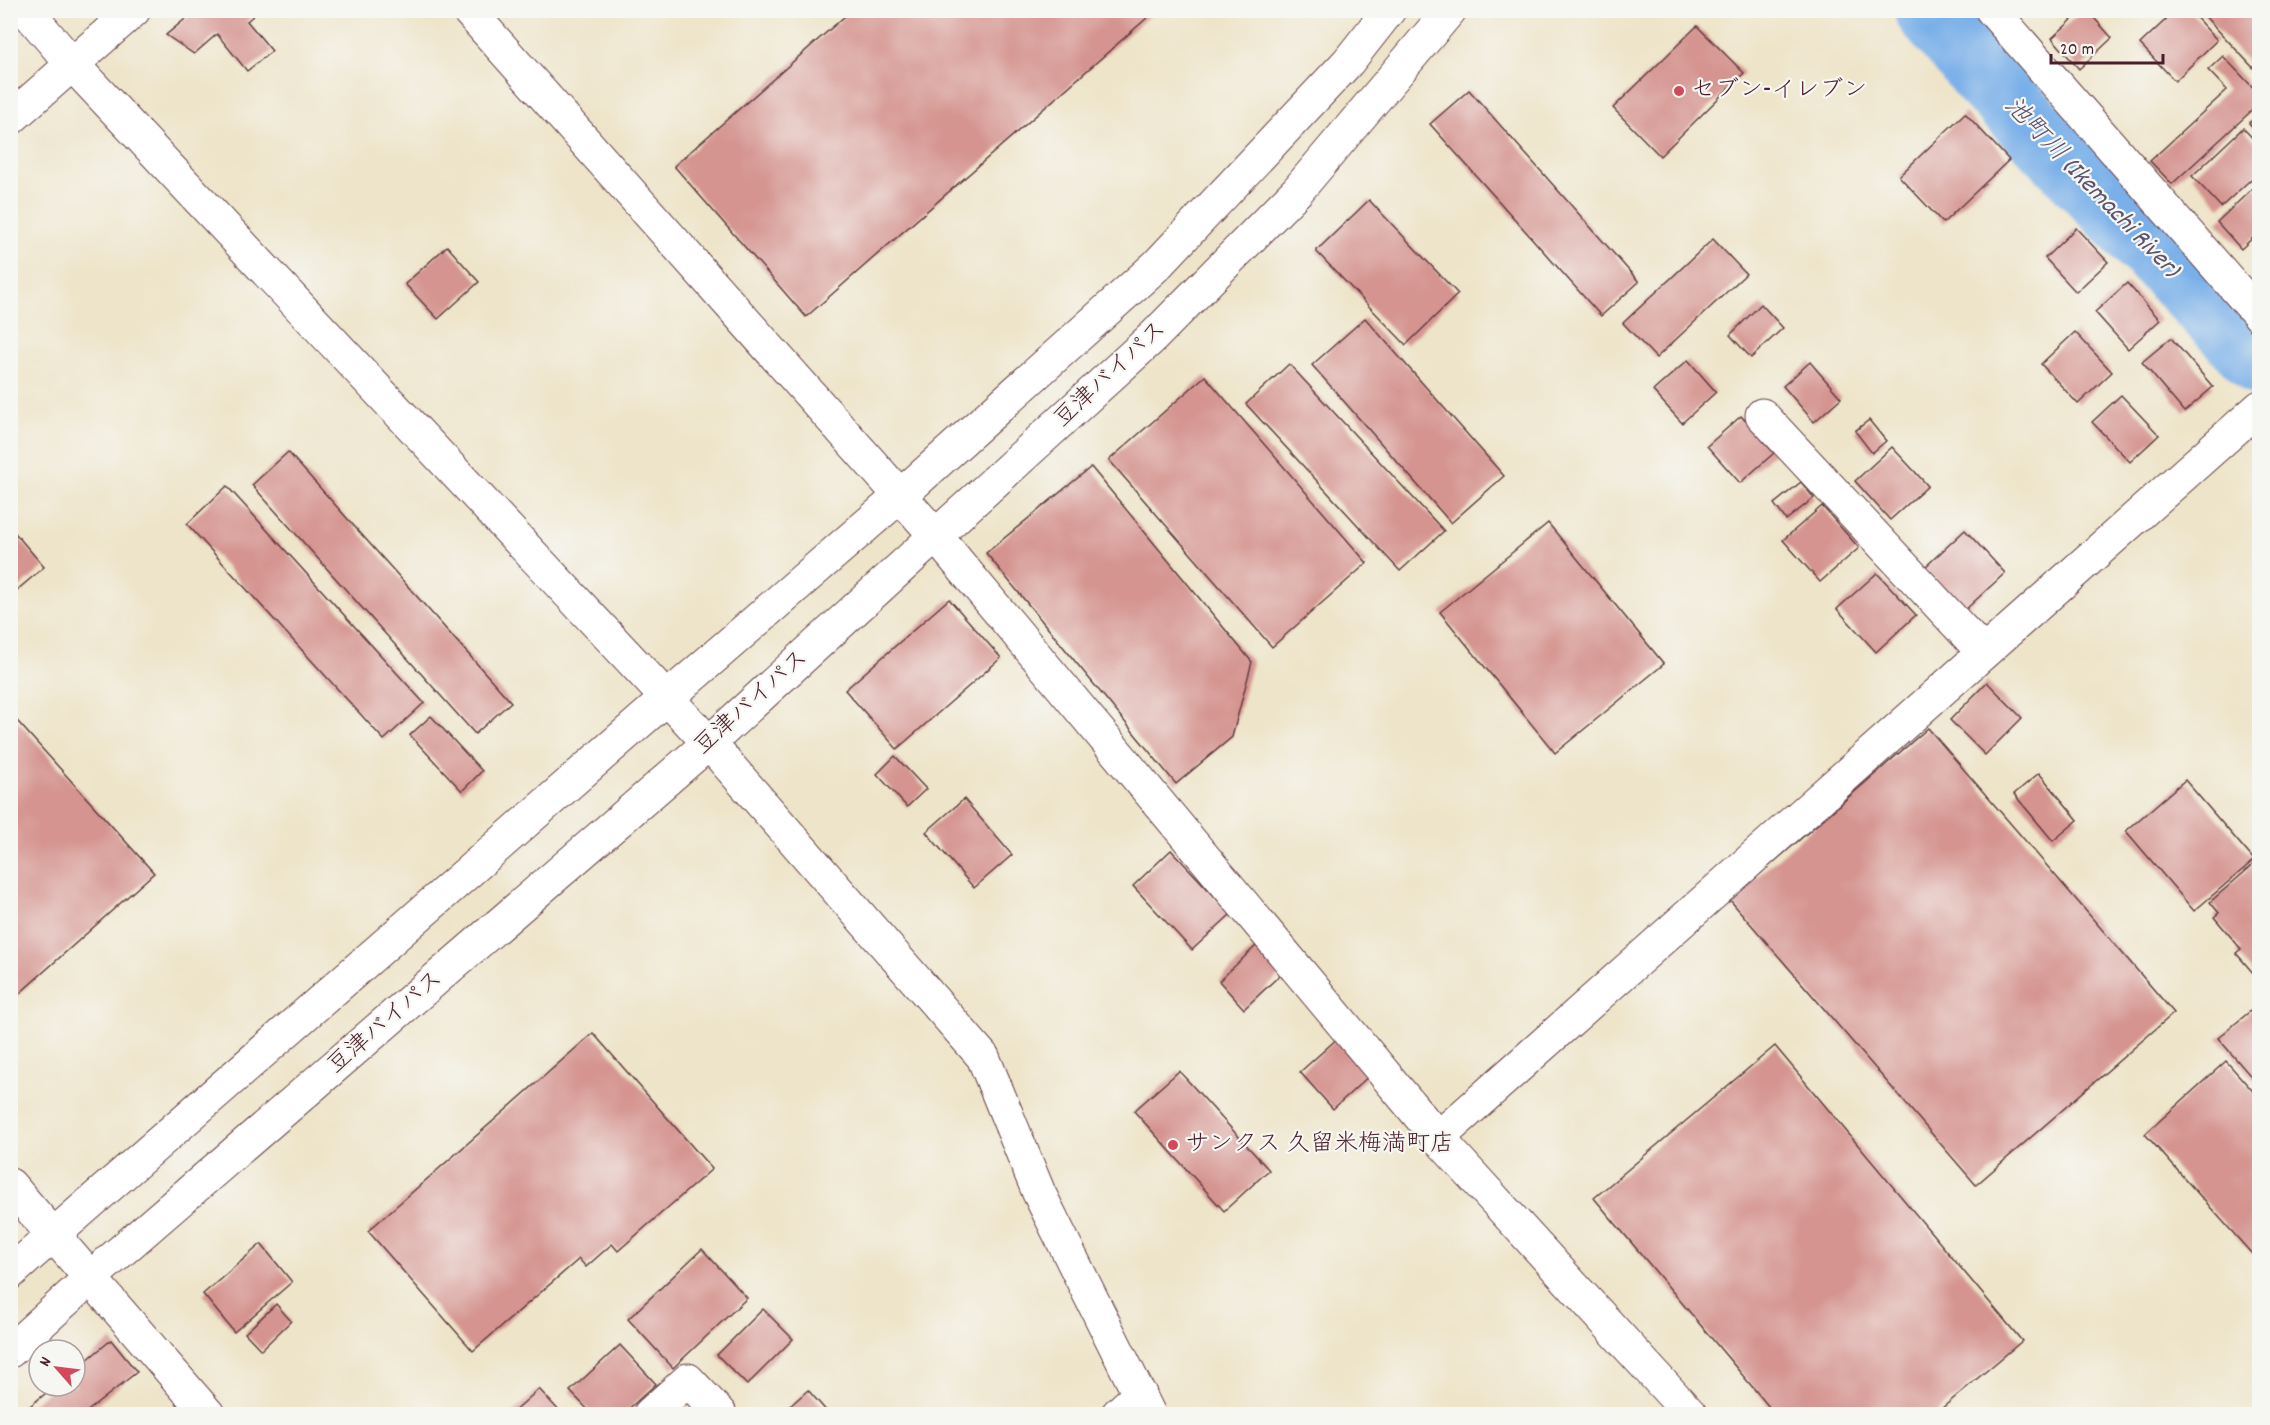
<svg xmlns="http://www.w3.org/2000/svg" width="2270" height="1425" font-family="Dekko,'Klee One',sans-serif">
<style>
.lines{fill:none;stroke-linecap:round;stroke-linejoin:round}
.river{stroke:#7ab0e9;stroke-width:68}
.building{fill:#d59490}
.minor-casing{stroke:#633d43;stroke-width:35}
.highway-casing{stroke:#633d43;stroke-width:35}
.minor{stroke:#fff;stroke-width:33}
.highway{stroke:#fff;stroke-width:33}
.poi-dot{fill:#d1495b;stroke:#f6f6f2;stroke-width:2}
.labels{text-anchor:middle;dominant-baseline:central;stroke-width:4.5;stroke-linejoin:round;paint-order:stroke}
.poi-label{font-size:24px;fill:#4a1f2b;stroke:#f6f6f2;text-anchor:start}
.street-label{font-size:24px;fill:#4a1f2b;stroke:#f6f6f2}
.water-label{font-size:26px;font-style:italic;fill:#5b526e;stroke:#f6f6f2}
</style>
<rect width="100%" height="100%" fill="#f6f6f2"/>
<filter id="ink" filterUnits="userSpaceOnUse"><feTurbulence type="fractalNoise" baseFrequency=".0167" numOctaves="2"/><feDisplacementMap in="SourceGraphic" scale="12" xChannelSelector="R" yChannelSelector="G"/><feConvolveMatrix kernelMatrix="1 2 1 2 8 2 1 2 1" color-interpolation-filters="sRGB"/></filter>
<filter id="wash" filterUnits="userSpaceOnUse"><feTurbulence type="fractalNoise" baseFrequency=".008" numOctaves="4" result="noise"/><feDisplacementMap in="SourceGraphic" scale="24" xChannelSelector="R" yChannelSelector="G"/><feGaussianBlur stdDeviation="1.35" result="paint"/><feColorMatrix in="noise" values="0 0 0 0 0 0 0 0 0 0 0 0 0 0 0 0 0 1.4 0 .05"/><feComposite in="paint" operator="in"/></filter>
<g filter="url(#wash)">
<rect width="100%" height="100%" fill="#eee4c9"/>
<g class="lines">
<!-- river -->
<path class="river" d="M1928,10L1986,79L2260,361"/>
</g>
<g id="blocks">
<!-- building -->
<g class="building">
<path d="M196,10H260L247,21L272,51L247,71L217,34L194,54L166,35Z"/>
<path d="M852,10H1156L806,317L674,166Z"/>
<path d="M2083,10H2087L2112,38L2079,69L2052,38Z"/>
<path d="M2176,10H2189L2217,40L2175,81L2140,44Z"/>
<path d="M2199,10H2260V75Z"/>
<path d="M1697,26L1744,73L1660,156L1613,108Z"/>
<path d="M2223,56L2260,95V103L2172,184L2150,161L2227,90L2208,70Z"/>
<path d="M1469,90L1639,282L1601,316L1430,124Z"/>
<path d="M1965,113L2009,160L1943,223L1899,176Z"/>
<path d="M2260,113V135L2249,123Z"/>
<path d="M2243,128L2260,146V171L2221,207L2192,176Z"/>
<path d="M2255,186L2260,191V231L2241,249L2217,222Z"/>
<path d="M1369,200L1458,294L1406,345L1316,251Z"/>
<path d="M2076,228L2108,262L2076,292L2045,258Z"/>
<path d="M1713,239L1746,274L1656,358L1623,323Z"/>
<path d="M447,246L479,282L438,319L405,284Z"/>
<path d="M2127,283L2160,320L2128,349L2095,312Z"/>
<path d="M1761,304L1783,328L1751,358L1730,335Z"/>
<path d="M1365,318L1504,476L1451,523L1312,365Z"/>
<path d="M2075,332L2112,372L2078,404L2041,364Z"/>
<path d="M2171,338L2213,387L2184,412L2142,362Z"/>
<path d="M1688,360L1716,392L1682,423L1653,391Z"/>
<path d="M1810,362L1841,398L1814,422L1783,386Z"/>
<path d="M1289,364L1444,531L1400,571L1246,404Z"/>
<path d="M1205,376L1367,563L1272,647L1109,460Z"/>
<path d="M2121,395L2159,435L2130,462L2092,422Z"/>
<path d="M1741,416L1774,453L1740,483L1707,446Z"/>
<path d="M1869,420L1886,441L1872,453L1855,431Z"/>
<path d="M1892,447L1928,486L1890,520L1855,481Z"/>
<path d="M288,452L511,702L475,734L252,485Z"/>
<path d="M1091,467L1252,662L1232,737L1176,784L986,553Z"/>
<path d="M1801,482L1814,498L1786,520L1774,504Z"/>
<path d="M227,486L424,703L384,740L187,524Z"/>
<path d="M1822,506L1859,548L1820,582L1783,540Z"/>
<path d="M1548,523L1664,664L1555,753L1440,612Z"/>
<path d="M10,527L44,567L10,596Z"/>
<path d="M1965,530L2005,573L1964,611L1924,568Z"/>
<path d="M1877,573L1916,615L1876,652L1837,609Z"/>
<path d="M949,599L1001,658L897,749L845,690Z"/>
<path d="M1987,682L2022,718L1985,755L1950,720Z"/>
<path d="M10,713L154,873L10,1002Z"/>
<path d="M431,716L482,771L462,791L410,735Z"/>
<path d="M1928,728L2174,1013L1976,1185L1730,900Z"/>
<path d="M895,756L926,789L907,807L877,774Z"/>
<path d="M2039,773L2078,820L2053,841L2014,794Z"/>
<path d="M2185,780L2254,860L2194,911L2126,831Z"/>
<path d="M964,799L1012,855L974,888L926,832Z"/>
<path d="M1171,850L1231,914L1192,950L1133,886Z"/>
<path d="M2256,862L2260,867V981L2236,953L2241,949L2214,917L2219,913L2210,902Z"/>
<path d="M1257,945L1282,973L1244,1009L1219,981Z"/>
<path d="M2260,1003V1087L2218,1038Z"/>
<path d="M593,1033L712,1169L618,1251L612,1244L586,1267L579,1259L473,1351L368,1231Z"/>
<path d="M1339,1037L1372,1073L1333,1109L1300,1072Z"/>
<path d="M1775,1046L2022,1341L1935,1414H1775L1594,1198Z"/>
<path d="M2226,1061L2260,1099V1263L2145,1134Z"/>
<path d="M1179,1071L1269,1170L1224,1211L1134,1111Z"/>
<path d="M261,1244L292,1282L234,1332L203,1294Z"/>
<path d="M702,1249L747,1298L673,1368L628,1319Z"/>
<path d="M276,1304L291,1321L261,1350L245,1333Z"/>
<path d="M763,1309L793,1339L747,1385L717,1355Z"/>
<path d="M111,1340L137,1372L84,1414H20L55,1386H75V1370Z"/>
<path d="M620,1345L656,1384L623,1414H592L570,1391Z"/>
<path d="M539,1389L562,1414H511Z"/>
<path d="M808,1390L829,1414H781Z"/>
</g>
</g>
</g>
<g filter="url(#ink)">
<use href="#blocks" fill-opacity="0" stroke="#633d43" stroke-width="1.5"/>
<g class="lines">
<!-- minor casing -->
<g class="minor-casing">
<g id="minor">
<path d="M26,10L72,64L709,743L983,1057L1039,1193L1149,1414"/>
<path d="M468,10L936,536L1438,1138L1690,1414"/>
<path d="M1992,10L2260,316"/>
<path d="M10,119L134,10"/>
<path d="M1762,415L1983,652"/>
<path d="M1438,1138L2260,407"/>
<path d="M10,1185L208,1414"/>
<path d="M650,1414L688,1380L720,1414"/>
<path d="M1118,1414L1140,1394"/>
</g>
</g>
<!-- highway casing -->
<g class="highway-casing">
<g id="highway">
<path d="M10,1273L667,698L900,496L1157,265L1348,62L1389,10"/>
<path d="M10,1351L90,1278L709,743L1154,336L1298,190L1450,10"/>
</g>
</g>
<!-- minor -->
<use href="#minor" class="minor"/>
<!-- highway -->
<use href="#highway" class="highway"/>
</g>
</g>
<!-- markers -->
<g class="poi-dot">
<circle cx="1679" cy="91" r="6"/>
<circle cx="1173" cy="1145" r="6"/>
</g>
<g class="labels">
<!-- poi labels -->
<g class="poi-label">
<text x="1691" y="91">セブン-イレブン</text>
<text x="1185" y="1145">サンクス 久留米梅満町店</text>
</g>
<!-- street labels -->
<g class="street-label">
<text transform="translate(1111 375) rotate(-43)">豆津バイパス</text>
<text transform="translate(752 703) rotate(-42)">豆津バイパス</text>
<text transform="translate(386 1023) rotate(-41)">豆津バイパス</text>
</g>
<!-- water labels -->
<g class="water-label">
<text transform="translate(2091 188) rotate(46)">池町川 (Ikemachi River)</text>
</g>
</g>
<!-- margin -->
<rect width="2270" height="1425" fill="none" stroke="#f6f6f2" stroke-width="36"/>
<!-- north arrow -->
<g transform="translate(57 1368) rotate(298)"><circle r="28" fill="#f6f6f2" stroke="#b1a0a2" stroke-width="1.5"/>
<path d="M0-4.5L10 22L0 15L-10 22Z" fill="#d1495b"/>
<text y="-9" font-size="16" font-weight="bold" text-anchor="middle" fill="#4a1f2b">N</text>
</g>
<!-- scale -->
<path d="M2051 54v9h112v-9" fill="none" stroke="#4a1f2b" stroke-width="3"/>
<text x="2060" y="54" font-size="18" fill="#4a1f2b" stroke="#f6f6f2" stroke-width="4.5" paint-order="stroke">20 m</text>
</svg>
